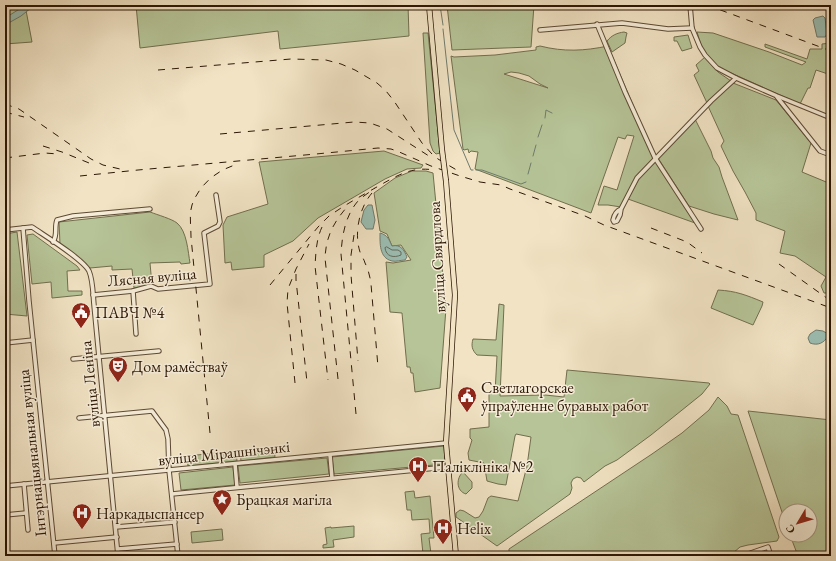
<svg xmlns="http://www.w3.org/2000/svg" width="836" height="561" font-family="'EB Garamond',serif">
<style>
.green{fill:#b6c497;stroke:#716e4e;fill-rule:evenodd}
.water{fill:#9bbeb3;stroke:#6f7b6d}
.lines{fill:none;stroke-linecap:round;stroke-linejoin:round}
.shore{stroke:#646a5c;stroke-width:1}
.stream{stroke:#6f7b6d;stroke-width:1}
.minor-casing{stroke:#5d4a35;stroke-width:5.5}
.major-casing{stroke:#2c1705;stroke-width:6}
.minor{stroke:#f6edd9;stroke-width:3.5}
.major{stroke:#f1e3c4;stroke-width:4.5}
.rail{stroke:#2c1705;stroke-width:1;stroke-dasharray:7 7;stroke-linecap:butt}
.major-bridge-casing{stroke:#2c1705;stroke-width:6;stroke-linecap:butt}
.major-bridge{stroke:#f1e3c4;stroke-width:4.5}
.labels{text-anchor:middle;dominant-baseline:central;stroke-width:3;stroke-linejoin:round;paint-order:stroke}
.street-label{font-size:16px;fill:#2c1705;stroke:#f6edd9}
.poi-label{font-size:16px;fill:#2c1705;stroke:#f6edd9;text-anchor:start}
</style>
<rect width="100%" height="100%" fill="#f1e3c4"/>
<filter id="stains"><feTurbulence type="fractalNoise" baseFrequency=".005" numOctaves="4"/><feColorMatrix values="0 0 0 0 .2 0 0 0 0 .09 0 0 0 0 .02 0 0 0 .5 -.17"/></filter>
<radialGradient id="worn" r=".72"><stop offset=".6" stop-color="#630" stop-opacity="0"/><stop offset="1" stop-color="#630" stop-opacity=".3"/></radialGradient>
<!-- green -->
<g class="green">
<path d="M5,5H25L32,42L5,44Z"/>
<path d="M136,5H408L409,36L280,49L278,31L140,48Z"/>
<path d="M447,5H534L531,47L452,50Z"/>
<path d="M624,32L627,33L626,37L625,43L612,52L607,41C612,35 617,33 624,32Z"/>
<path d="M697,32L713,33L769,52L802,65L806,62L765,47V44L807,59L810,49H822V44L831,43V75L816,70L810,88H808L800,104L720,68L703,51Z"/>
<path d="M423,33H428L440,153L436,154L433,151L430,143Z"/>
<path d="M688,35L692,48L682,51L677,41H674V37Z"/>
<path d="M540,46C564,52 584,51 608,46L655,157L637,176L621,207L608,205H598L604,186L617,190L634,136L627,135L625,139L618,137L591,213L475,169L478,152L471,151L469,153L468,149L464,150L463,149L451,56L454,57L495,55L536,50V47ZM511,72L519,73L529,76L540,84L548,88L504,74Z"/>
<path d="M705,57L718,72L731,81L707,103L694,75L699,71L696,65Z"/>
<path d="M733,83L776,100L811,143L802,172L831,184V293H824L821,286L826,277L795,256L780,253L785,231L756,220V213L745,192L733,171L721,146L724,141L708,106Z"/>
<path d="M695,119L711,151L713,158L719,167L722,177L738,220L714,214L689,206L658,158Z"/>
<path d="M384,151L423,165L421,168L407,169L385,179L318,218L293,241L264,255V267L232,270L231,262L225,263L223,225L227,217L268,204L259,162Z"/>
<path d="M656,159L691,215L695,223L628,199L640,177Z"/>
<path d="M412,171H426L433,173L446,308L440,388L415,392L413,373H411L410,367H407L402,313L390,312L386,262L393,263L411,260L401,245L392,246L387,234L380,231L374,193L395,178Z"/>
<path d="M150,212C158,215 172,219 177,223C187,231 188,252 190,263L181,264L180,262L150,263L152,285L134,288L132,269L112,270V266L90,268L60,244L59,222Z"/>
<path d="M17,232L27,316L5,314V234Z"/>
<path d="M33,234L77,266L80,270L67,271L68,291H82V295L52,298L51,282L32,284L27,235Z"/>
<path d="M718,290C736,291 746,295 763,302L762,306L753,325L711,308Z"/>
<path d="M499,304L504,305L500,396L545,395L564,397L567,370L709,383L710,384L702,394L651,435L617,460L605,466L584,482L581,478L577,477L573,479L571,483L572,488L570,494L497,546L456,517V513L460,510L464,511L475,518L479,517L483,511L488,498L491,496L518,501L527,466L531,437L516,434L515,436L506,485L498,484L487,481L484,463L469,460L468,453L472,440L470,438V429L489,427V393H495L497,356L477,355C472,350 471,346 473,339L496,340Z"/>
<path d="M718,397L727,406L731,414L738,415L779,537L777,541L748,545L740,547L733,553L724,556H509V549L652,454L682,433L709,410Z"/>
<path d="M748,411L831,420V556H798L790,535H810V511H786V524Z"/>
<path d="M444,446L445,464L334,474L332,457Z"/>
<path d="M274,447L275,457L241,461L240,451Z"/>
<path d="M236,451L237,461L188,466L187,456Z"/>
<path d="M327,458L329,474L240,483L238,466Z"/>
<path d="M233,467L235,485L181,490L179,473Z"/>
<path d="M463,472L472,482V488L466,494C456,491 456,478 463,472Z"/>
<path d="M414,491L415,498L430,496L434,538H429L431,554H423L421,534L430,533L429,519L412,520L411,510H407L405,492Z"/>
<path d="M354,526V537L333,540L334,547L323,548V545L327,544L325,528L331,527V528Z"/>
<path d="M222,529L223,540L192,543L191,532Z"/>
</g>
<!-- water -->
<g class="water">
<path d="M26,5H32L31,8L21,16L5,25V18Z"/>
<path d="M823,16L825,18L827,34L825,37H817L813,20L815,18Z"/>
<path d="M368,205H372L375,220L373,229H366L361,222L364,210Z"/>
<path d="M380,233C388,235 389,240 392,246C401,244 404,250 407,257L405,260C401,260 396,262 392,261C379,258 380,243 380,233Z"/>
<path d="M816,330L823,331L828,334V336C824,343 818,346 810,343L808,338L810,334Z"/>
</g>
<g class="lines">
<!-- shore -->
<path class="shore" d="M387,247L392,250H398L401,252V255C394,258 386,257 385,248Z"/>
<!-- stream -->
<g class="stream">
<path d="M440,5L443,25"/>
<path d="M443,29L454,130L471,170H473"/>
<path d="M545,118L546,110L552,113"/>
<path d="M538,137L542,125"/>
<path d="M533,156L536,145"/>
<path d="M476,170H482L521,184L526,182"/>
<path d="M528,174L531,163"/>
</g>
<!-- minor casing -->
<g class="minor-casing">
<g id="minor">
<path d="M690,5L692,28L700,47L705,55L717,68L736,78L777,96L831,118"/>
<path d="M597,24L625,92L655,158L701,229"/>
<path d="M540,30L622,23L668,29L692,28"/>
<path d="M777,97L820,151L831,155"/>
<path d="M621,209C616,211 614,215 613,220L614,222L617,221L620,215L621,209L637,178L711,101L736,78"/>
<path d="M23,228L29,301L55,556"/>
<path d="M5,230L32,227C45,236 83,259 89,271C93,280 93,295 94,305L118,556"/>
<path d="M53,242C58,235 54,227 57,220L73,216L150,209"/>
<path d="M133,291L136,334"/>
<path d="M93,295L133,291L151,286L158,289L210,284L204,233L218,226L220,222L216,195"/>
<path d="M5,343L33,340"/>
<path d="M73,359L159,351"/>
<path d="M79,418L152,411L166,430L168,439L169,470L178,556"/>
<path d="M330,455L332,478"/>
<path d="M235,464L237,487"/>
<path d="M24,484L28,530"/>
<path d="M5,486L446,443"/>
<path d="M172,494L447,467"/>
<path d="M5,515L26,513"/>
<path d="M116,527L175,522"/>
<path d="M54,543L117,537"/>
<path d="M118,549L177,544"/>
<path d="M742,556L768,547L771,556"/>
</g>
</g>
<!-- major casing -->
<g class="major-casing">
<g id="major">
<path d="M429,5L442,150"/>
<path d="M446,181L455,295L446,443L456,556"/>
</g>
</g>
<!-- minor -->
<use href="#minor" class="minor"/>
<!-- major -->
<use href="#major" class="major"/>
<!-- rail -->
<g class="rail">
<path d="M707,5L831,51"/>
<path d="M158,70L291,59L326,60L341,64L355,70L377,83L386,91L394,101L422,143L432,154L438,159L460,172"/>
<path d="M5,104L19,109L91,159L103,165L120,169"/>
<path d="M5,112L24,117"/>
<path d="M220,134L354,122L370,123L387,129L432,158"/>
<path d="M43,146L62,152L94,165"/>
<path d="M5,158L45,153L58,154"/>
<path d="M80,176L138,170L316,154L378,148L391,149L397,151L431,166L460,176L480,182L501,185L510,189L585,216L604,225L831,308"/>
<path d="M372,193C359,208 354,233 360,252C361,255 364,259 365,263C368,269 370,276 371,284L378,367"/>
<path d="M322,227C316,240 316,252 315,266L328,380"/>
<path d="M651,228L687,242L702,253"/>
<path d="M354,235L351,255V275L358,361"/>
<path d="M779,264L831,301"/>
<path d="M296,274V280L307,382"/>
<path d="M270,285L318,227L329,216L338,210C350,202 363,195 375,188C395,177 410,166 434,170"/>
<path d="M338,379L325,258C326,237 333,223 347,207"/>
<path d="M295,383L287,303L288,289L296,269L309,244"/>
<path d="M356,414L341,254C342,236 345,216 358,201C363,196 370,192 375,188"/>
<path d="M210,433L191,237C191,226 189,215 192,205C199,185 216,171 235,165"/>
</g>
<!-- major-bridge casing -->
<g class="major-bridge-casing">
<path id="major-bridge" d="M442,150L446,181"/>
</g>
<!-- major-bridge -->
<use href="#major-bridge" class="major-bridge"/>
</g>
<!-- icons -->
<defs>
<g id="civic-pin" transform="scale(1)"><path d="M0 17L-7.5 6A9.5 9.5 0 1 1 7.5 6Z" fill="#8f2418" stroke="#f6edd9"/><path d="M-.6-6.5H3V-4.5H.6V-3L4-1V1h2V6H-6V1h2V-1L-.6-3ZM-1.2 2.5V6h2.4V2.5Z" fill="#fff"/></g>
<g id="theatre-pin" transform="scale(1)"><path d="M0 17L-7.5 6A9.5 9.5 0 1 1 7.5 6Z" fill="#8f2418" stroke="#f6edd9"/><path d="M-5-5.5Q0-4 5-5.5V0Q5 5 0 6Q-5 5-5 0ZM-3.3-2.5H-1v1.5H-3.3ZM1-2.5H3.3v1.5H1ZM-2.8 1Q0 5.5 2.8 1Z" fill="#fff"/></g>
<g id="hospital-pin" transform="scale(1)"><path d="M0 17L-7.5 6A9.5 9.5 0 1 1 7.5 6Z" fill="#8f2418" stroke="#f6edd9"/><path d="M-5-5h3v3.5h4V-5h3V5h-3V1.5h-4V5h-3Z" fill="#fff"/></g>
<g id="sight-pin" transform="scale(1)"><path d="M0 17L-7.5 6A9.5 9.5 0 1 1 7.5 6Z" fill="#8f2418" stroke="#f6edd9"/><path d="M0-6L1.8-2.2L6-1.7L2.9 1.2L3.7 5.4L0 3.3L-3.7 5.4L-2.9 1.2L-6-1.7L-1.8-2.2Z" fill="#fff"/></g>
</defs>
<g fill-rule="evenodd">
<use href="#civic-pin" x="81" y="312"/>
<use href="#theatre-pin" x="118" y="366"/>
<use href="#civic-pin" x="467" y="396"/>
<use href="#hospital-pin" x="418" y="466"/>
<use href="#sight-pin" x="222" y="499"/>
<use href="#hospital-pin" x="82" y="513"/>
<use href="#hospital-pin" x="443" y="528"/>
</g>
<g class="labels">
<!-- street labels -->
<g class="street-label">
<text transform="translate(437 257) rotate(-93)">вуліца Свярдлова</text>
<text transform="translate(152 277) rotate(-5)">Лясная вуліца</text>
<text transform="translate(90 384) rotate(-96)">вуліца Леніна</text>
<text transform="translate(32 453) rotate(-96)">Інтэрнацыянальная вуліца</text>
<text transform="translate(224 453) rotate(-6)">вуліца Мірашнічэнкі</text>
</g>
<!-- poi labels -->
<g class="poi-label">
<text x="95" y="312">ПАВЧ №4</text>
<text x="132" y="366">Дом рамёстваў</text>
<text x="481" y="387">Светлагорскае<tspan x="481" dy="18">ўпраўленне буравых работ</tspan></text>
<text x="432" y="466">Паліклініка №2</text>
<text x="236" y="499">Брацкая магіла</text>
<text x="96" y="513">Наркадыспансер</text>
<text x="457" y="528">Helix</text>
</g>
</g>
<!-- margin -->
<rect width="836" height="561" fill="none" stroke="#f1e3c4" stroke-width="20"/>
<rect x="6" y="6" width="824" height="549" fill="none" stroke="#2c1705" stroke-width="2"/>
<rect x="10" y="10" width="816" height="541" fill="none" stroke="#2c1705"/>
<!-- north arrow -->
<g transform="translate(798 523) rotate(232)"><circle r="19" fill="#f6edd9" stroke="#a59784"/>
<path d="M0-3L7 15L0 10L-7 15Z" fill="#8f2418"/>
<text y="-6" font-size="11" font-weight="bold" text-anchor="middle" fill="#2c1705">С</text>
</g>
<rect width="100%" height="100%" filter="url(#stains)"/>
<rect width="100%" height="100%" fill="url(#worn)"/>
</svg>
